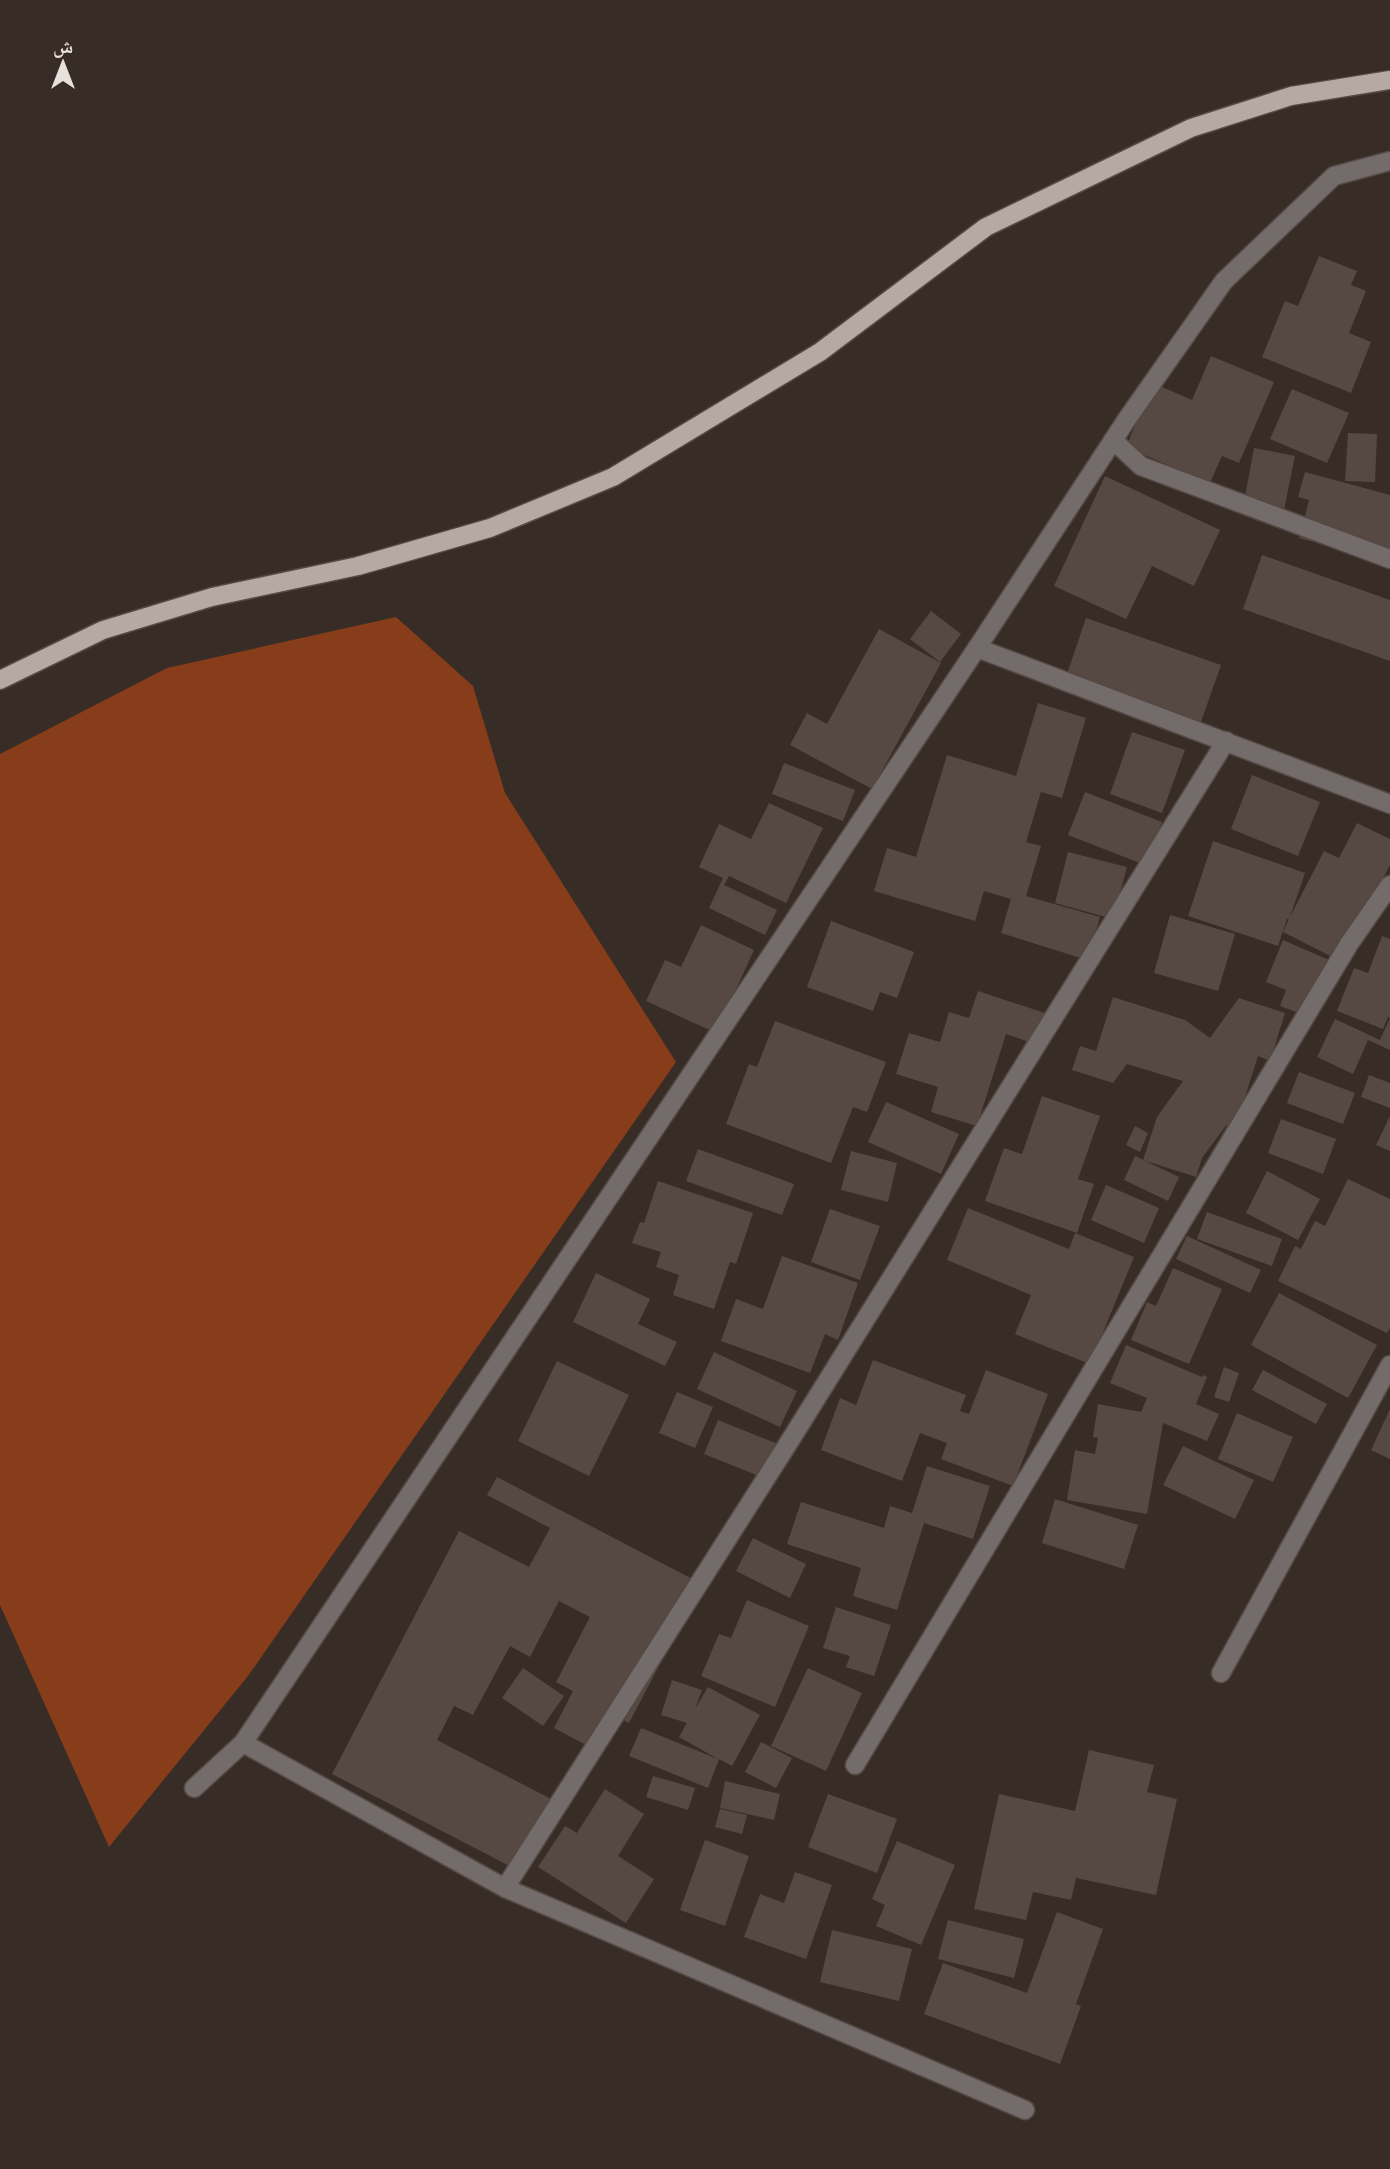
<svg xmlns="http://www.w3.org/2000/svg" width="1390" height="2169" font-family="'Source Sans 3','Noto Naskh Arabic',sans-serif">
<style>
.green{fill:#873d1a}
.building{fill:#564943}
.lines{fill:none;stroke-linecap:round;stroke-linejoin:round}
.minor-casing{stroke:#544944;stroke-width:21}
.major-casing{stroke:#544944;stroke-width:21}
.minor{stroke:#736c6a;stroke-width:18}
.major{stroke:#b5a9a3;stroke-width:18}
</style>
<rect width="100%" height="100%" fill="#382c27"/>
<!-- green -->
<path class="green" d="M396,617L473,686L505,793L676,1062L248,1676L109,1847L0,1605V754L167,668Z"/>
<!-- building -->
<g class="building">
<path d="M1319,256L1357,271L1351,285L1366,291L1349,333L1371,342L1351,393L1262,357L1285,301L1298,306Z"/>
<path d="M1211,356L1274,382L1239,463L1222,456L1210,483L1126,447L1153,383L1192,400Z"/>
<path d="M1292,389L1349,413L1327,463L1270,439Z"/>
<path d="M1348,433L1377,434L1375,482L1345,481Z"/>
<path d="M1254,448L1295,456L1284,510L1244,502Z"/>
<path d="M1305,472L1390,495V562L1299,538L1309,500L1298,497Z"/>
<path d="M1105,476L1220,530L1194,586L1152,566L1126,619L1054,586Z"/>
<path d="M1262,555L1390,600V661L1243,609Z"/>
<path d="M931,611L961,634L940,662L910,639Z"/>
<path d="M1086,618L1221,665L1198,730L1064,683Z"/>
<path d="M879,629L941,663L872,789L790,745L807,713L827,724Z"/>
<path d="M1038,703L1086,718L1062,798L1041,792L1026,842L1041,846L1026,896L1100,917L1087,960L1001,933L1011,899L984,891L975,921L874,891L887,848L916,857L947,755L1016,776Z"/>
<path d="M1132,732L1185,750L1162,813L1110,794Z"/>
<path d="M784,763L855,790L843,821L772,794Z"/>
<path d="M1252,775L1320,802L1298,856L1231,829Z"/>
<path d="M1085,792L1162,822L1145,865L1068,835Z"/>
<path d="M769,803L823,828L786,903L729,876L724,885L777,910L765,935L709,908L723,878L699,867L719,824L751,839Z"/>
<path d="M1357,823L1390,839V865L1340,961L1283,932L1289,919H1287L1278,946L1188,916L1213,841L1305,873L1290,917L1324,851L1339,858Z"/>
<path d="M1068,852L1127,867L1113,919L1055,903Z"/>
<path d="M1170,915L1235,934L1218,991L1154,973Z"/>
<path d="M831,921L914,952L897,998L880,992L873,1011L807,987Z"/>
<path d="M701,925L754,950L716,1033L646,1001L665,960L681,967Z"/>
<path d="M1382,936L1390,939V1018L1388,1017L1383,1029L1337,1011L1354,968L1368,973Z"/>
<path d="M1283,940L1329,960L1307,1016L1280,1006L1286,990L1266,982Z"/>
<path d="M978,991L1051,1015L1041,1046L1006,1034L977,1126L931,1112L938,1087L896,1074L909,1033L940,1042L949,1012L969,1018Z"/>
<path d="M1113,997L1185,1020L1210,1038L1239,998L1285,1013L1270,1061L1258,1056L1241,1110L1225,1133L1227,1124L1202,1158L1196,1177L1143,1160L1157,1117L1183,1081L1127,1064L1113,1083L1072,1070L1080,1046L1096,1051Z"/>
<path d="M1390,1018V1050L1368,1040L1353,1074L1317,1057L1335,1019L1380,1040Z"/>
<path d="M775,1021L886,1062L867,1112L853,1107L831,1163L726,1124L749,1064L757,1067Z"/>
<path d="M1299,1072L1355,1093L1343,1124L1287,1103Z"/>
<path d="M1369,1075L1390,1083V1108L1361,1097Z"/>
<path d="M1042,1096L1100,1116L1078,1179L1094,1184L1077,1233L985,1201L1004,1148L1022,1154Z"/>
<path d="M886,1102L959,1134L941,1174L868,1142Z"/>
<path d="M1390,1116V1151L1376,1145Z"/>
<path d="M1281,1119L1336,1139L1323,1174L1268,1153Z"/>
<path d="M1135,1126L1148,1133L1140,1152L1126,1145Z"/>
<path d="M698,1149L794,1184L782,1215L686,1181Z"/>
<path d="M851,1151L897,1163L888,1202L841,1190Z"/>
<path d="M1135,1156L1179,1177L1168,1201L1124,1180Z"/>
<path d="M1267,1171L1320,1199L1298,1240L1246,1213Z"/>
<path d="M1348,1179L1390,1199V1328L1387,1333L1278,1281L1295,1246L1301,1249L1315,1221L1325,1226Z"/>
<path d="M658,1181L753,1213L736,1264L730,1262L714,1309L673,1295L679,1275L656,1267L661,1252L632,1243L640,1222L644,1223Z"/>
<path d="M1106,1185L1159,1208L1144,1243L1091,1220Z"/>
<path d="M968,1208L1069,1249L1075,1233L1134,1257L1090,1364L1015,1334L1031,1295L947,1260Z"/>
<path d="M830,1209L880,1226L860,1280L811,1262Z"/>
<path d="M1207,1212L1282,1239L1272,1266L1197,1239Z"/>
<path d="M1187,1236L1261,1270L1250,1293L1176,1259Z"/>
<path d="M782,1256L858,1283L838,1340L825,1334L810,1373L721,1341L736,1299L763,1309Z"/>
<path d="M1173,1268L1222,1289L1189,1364L1131,1340L1147,1302L1156,1306Z"/>
<path d="M596,1273L650,1299L638,1324L677,1342L665,1366L573,1322Z"/>
<path d="M1279,1293L1377,1345L1348,1398L1251,1345Z"/>
<path d="M1126,1345L1202,1377L1203,1375L1207,1377L1196,1404L1219,1414L1207,1441L1163,1423L1147,1514L1067,1500L1075,1450L1095,1454L1098,1438L1093,1437L1098,1404L1141,1412L1147,1398L1110,1383Z"/>
<path d="M714,1352L797,1391L780,1427L697,1389Z"/>
<path d="M873,1360L966,1395L960,1411L969,1414L986,1370L1048,1394L1013,1486L941,1459L947,1443L920,1433L902,1481L821,1450L840,1398L856,1405Z"/>
<path d="M557,1361L629,1395L589,1476L518,1441Z"/>
<path d="M1224,1367L1239,1373L1229,1402L1214,1397Z"/>
<path d="M1263,1370L1327,1404L1316,1424L1252,1390Z"/>
<path d="M677,1392L713,1407L695,1448L659,1433Z"/>
<path d="M1390,1409V1459L1371,1450Z"/>
<path d="M1237,1413L1293,1437L1273,1482L1218,1459Z"/>
<path d="M718,1420L783,1446L769,1480L704,1454Z"/>
<path d="M1183,1446L1254,1480L1235,1519L1163,1485Z"/>
<path d="M927,1466L990,1486L973,1539L924,1523L897,1610L853,1596L861,1568L787,1544L801,1502L884,1528L890,1506L912,1513Z"/>
<path d="M497,1477L702,1584L629,1723L606,1711L588,1746L554,1728L573,1691L556,1682L590,1617L559,1601L530,1657L510,1646L473,1715L454,1706L437,1740L557,1802L521,1872L332,1774L459,1531L529,1567L550,1528L487,1495Z"/>
<path d="M1055,1499L1138,1525L1124,1569L1042,1543Z"/>
<path d="M753,1538L806,1564L790,1598L736,1571Z"/>
<path d="M747,1600L809,1626L775,1707L701,1676L719,1634L731,1638Z"/>
<path d="M836,1607L891,1625L874,1676L846,1667L850,1656L823,1648Z"/>
<path d="M523,1668L564,1696L543,1726L502,1698Z"/>
<path d="M808,1668L862,1693L826,1771L771,1746Z"/>
<path d="M672,1680L702,1690L695,1709L708,1687L760,1715L732,1766L719,1759L708,1788L629,1756L641,1728L718,1759L679,1737L687,1723L661,1715Z"/>
<path d="M761,1742L792,1758L776,1788L745,1772Z"/>
<path d="M1089,1750L1154,1765L1147,1792L1177,1799L1156,1895L1076,1878L1071,1900L1033,1892L1026,1920L974,1909L999,1794L1075,1811Z"/>
<path d="M653,1776L695,1788L688,1810L646,1797Z"/>
<path d="M725,1781L780,1794L774,1820L720,1808Z"/>
<path d="M605,1789L644,1814L618,1856L654,1879L626,1923L538,1867L565,1826L577,1833Z"/>
<path d="M828,1794L897,1819L877,1873L808,1847Z"/>
<path d="M720,1809L747,1815L742,1834L715,1827Z"/>
<path d="M705,1840L749,1856L725,1926L680,1910Z"/>
<path d="M897,1841L955,1865L921,1945L876,1926L885,1905L872,1899Z"/>
<path d="M795,1872L832,1885L806,1959L744,1937L760,1894L784,1903Z"/>
<path d="M1057,1912L1103,1929L1076,2004L1081,2006L1060,2064L924,2014L943,1963L1027,1993Z"/>
<path d="M948,1920L1024,1939L1014,1978L938,1959Z"/>
<path d="M832,1930L912,1949L899,2001L820,1982Z"/>
</g>
<g class="lines">
<!-- minor casing -->
<g class="minor-casing">
<g id="minor">
<path d="M1113,440L1141,466L1390,559"/>
<path d="M977,648L1390,804"/>
<path d="M1221,1673L1390,1365"/>
<path d="M243,1743L505,1888"/>
<path d="M855,1765L1349,944L1390,885"/>
<path d="M194,1788L243,1743L977,648L1127,419L1224,281L1334,176L1390,161"/>
<path d="M1025,2110L505,1888L791,1439L1226,741"/>
</g>
</g>
<!-- major casing -->
<g class="major-casing">
<path id="major" d="M0,680L103,630L212,597L358,566L490,528L613,477L820,352L986,227L1191,128L1291,96L1390,80"/>
</g>
<!-- minor -->
<use href="#minor" class="minor"/>
<!-- major -->
<use href="#major" class="major"/>
</g>
<!-- north arrow -->
<g transform="translate(63 63)" stroke="#382c27" stroke-width="5" paint-order="stroke">
<path d="M0-5L12 26L0 18L-12 26Z" fill="#e8e0dd"/>
<text y="-10" font-size="19" font-weight="bold" text-anchor="middle" fill="#e8e0dd">ش</text>
</g>
</svg>
